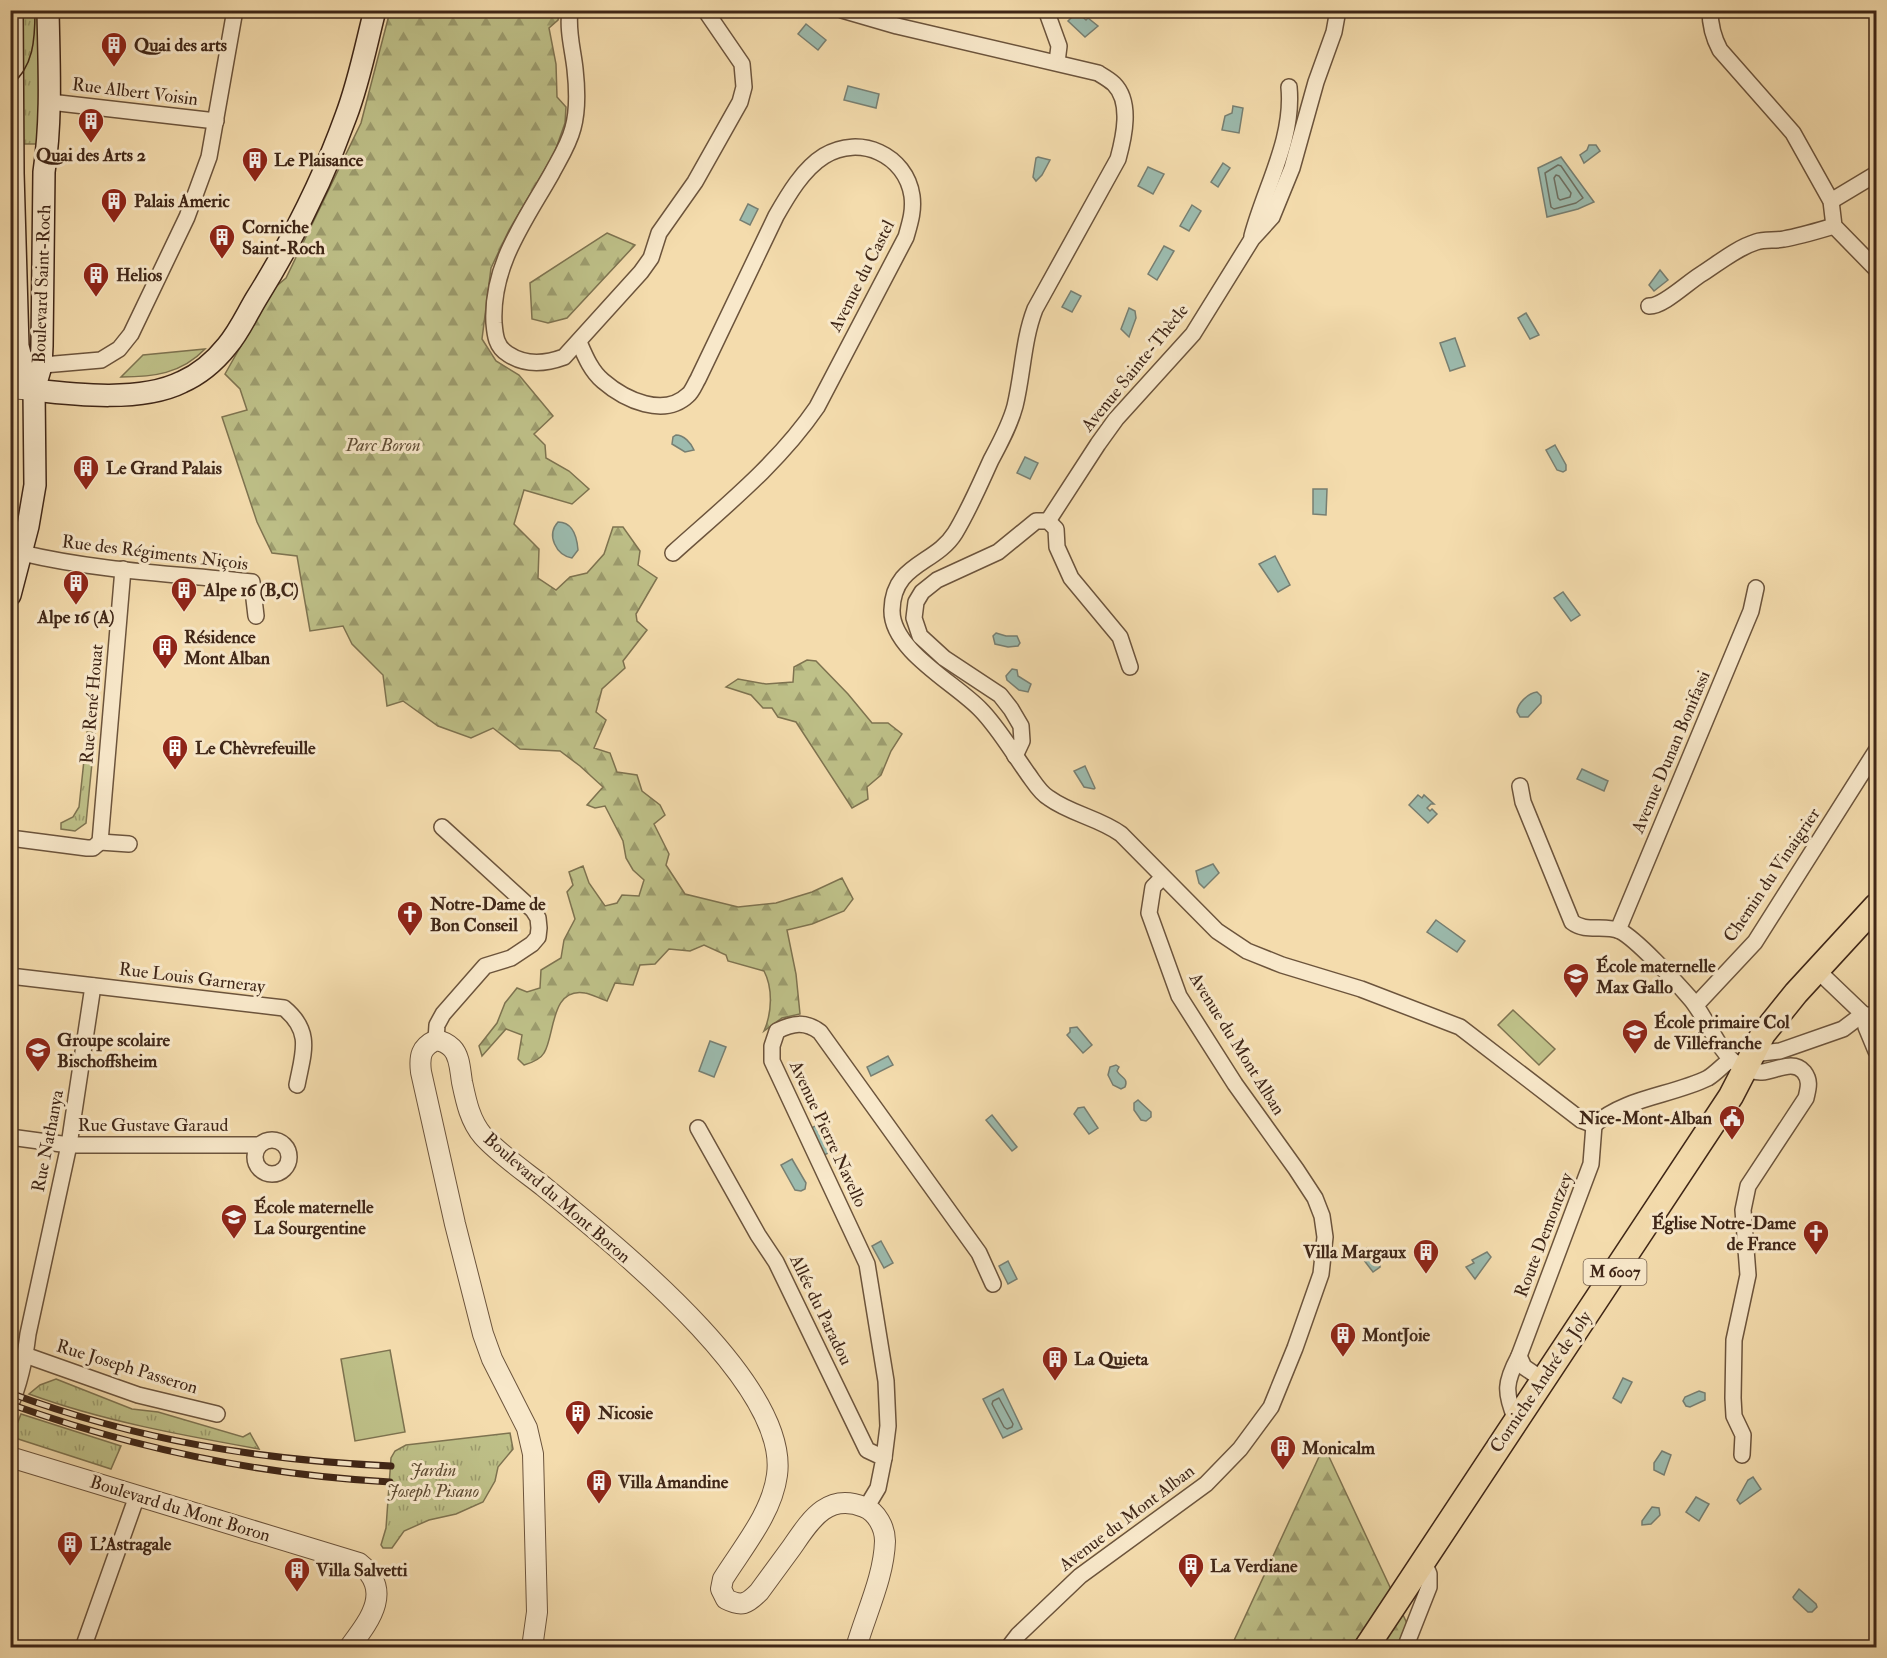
<svg xmlns="http://www.w3.org/2000/svg" width="1887" height="1658" font-family="'IM FELL Double Pica',serif">
<style>
.grass{fill:url(#grass-tufts);stroke:#7e7350;stroke-width:1.5}
.forest{fill:url(#forest-firs);stroke:#7e7350;stroke-width:1.5}
.garden{fill:#bec088;stroke:#7e7350;stroke-width:1.5}
.water{fill:#9cbbae;stroke:#777f72;stroke-width:1.5}
.lines{fill:none;stroke-linecap:round;stroke-linejoin:round}
.shore{stroke:#6e7062;stroke-width:1.5}
.minor-casing{stroke:#6c543c;stroke-width:18}
.tertiary-casing{stroke:#6c543c;stroke-width:22}
.secondary-casing{stroke:#3f2617;stroke-width:24}
.primary-casing{stroke:#3f2617;stroke-width:27}
.minor{stroke:#f8e8ca;stroke-width:15}
.tertiary{stroke:#f8e8ca;stroke-width:20}
.secondary{stroke:#f8e8ca;stroke-width:21}
.primary{stroke:#f4dcad;stroke-width:24}
.tram{stroke:#3f2617;stroke-width:1.5}
.rail-casing{stroke:#3f2617;stroke-width:7}
.rail{stroke:#f8e8ca;stroke-width:4.5;stroke-dasharray:14;stroke-linecap:butt}
.labels{text-anchor:middle;dominant-baseline:central;stroke-width:6;stroke-linejoin:round;paint-order:stroke}
.shield{fill:#f8e8ca;stroke:#76604d;stroke-width:1.5}
.shield-label{font-size:16px;font-weight:bold;fill:#3f2617}
.poi-label{font-size:18px;font-weight:bold;fill:#3f2617;stroke:#f8e8ca;text-anchor:start}
.street-label{font-size:18px;fill:#3f2617;stroke:#f8e8ca}
.park-label{font-size:18px;font-style:italic;fill:#5f4c33;stroke:#f8e8ca}
</style>
<defs>
<pattern id="grass-tufts" width="24" height="20" patternUnits="userSpaceOnUse" patternTransform="scale(1.5)"><rect width="24" height="20" fill="#bec088"/><path d="M3 7l-1-3M5 7V3M7 7l1-3M15 17l-1-3M17 17v-4M19 17l1-3" fill="none" stroke="#9c9c6e"/></pattern>
<pattern id="forest-firs" width="22" height="20" patternUnits="userSpaceOnUse" patternTransform="scale(1.5)"><rect width="22" height="20" fill="#bec088"/><path d="M5 1l3.5 6h-7zM16 11l3.5 6h-7z" fill="#9c9c6e"/></pattern>
</defs>
<rect width="100%" height="100%" fill="#f4dcad"/>
<filter id="stains"><feTurbulence type="fractalNoise" baseFrequency=".00333" numOctaves="4"/><feColorMatrix values="0 0 0 0 .2 0 0 0 0 .09 0 0 0 0 .02 0 0 0 .5 -.17"/></filter>
<radialGradient id="worn" r=".72"><stop offset=".6" stop-color="#630" stop-opacity="0"/><stop offset="1" stop-color="#630" stop-opacity=".3"/></radialGradient>
<!-- grass -->
<g class="grass">
<rect x="22" y="11" width="20" height="133"/>
<path d="M87,732L95,733L86,823L75,831L61,829V823L73,817L79,807Z"/>
<path d="M56,1379L132,1409L158,1412L243,1437L250,1433L259,1449C181,1435 103,1421 29,1394L40,1385Z"/>
<path d="M21,1414L121,1446L111,1469L12,1437Z"/>
<path d="M510,1433L513,1449L498,1467L495,1481L483,1502L456,1514L429,1520L404,1531L392,1548H383L381,1545L386,1528L391,1458L395,1451L406,1445Z"/>
</g>
<!-- forest -->
<g class="forest">
<path d="M390,11H560L558,20L549,28L556,64L557,97L566,107L565,123L554,154L509,230L491,268L482,339L496,361L519,375L553,416L534,434L545,445L546,458L569,471L589,489L572,504L524,490L514,524L539,549L538,578L556,590L570,577L587,573L604,554L613,527H623L640,551L638,565L657,578L636,614L637,621L647,630L623,661L625,668L602,689L596,712L606,720L594,748L610,753L617,772L637,775L642,791L660,805L665,815L654,824L669,854L666,865L685,894L738,907L776,903L812,892L842,878L853,899L844,911L812,924L787,930L796,974L800,1014L782,1018L764,1031C772,1013 773,988 764,971L728,961L726,955L704,945L690,951L669,949L655,964L640,965L633,985L615,983L607,1001C600,999 592,994 585,993C550,987 555,1036 544,1053C540,1060 531,1063 524,1065L518,1059L522,1035L506,1029L482,1056L479,1046L497,1023L505,1003L517,988L527,992L540,988L541,970L561,958L564,940L575,919L567,892L573,885L569,872L583,866L589,883L605,906L617,903L622,895L639,896L644,880L633,870L626,858L623,841L605,806L595,808L587,805L603,787L580,766L560,751L520,749L493,728L471,738L438,726L403,701L387,706L383,675L352,644L343,626L310,631L297,556L272,553L257,522L222,417L247,410L240,389L225,374L273,289L286,278L361,123Z"/>
<path d="M607,233L635,245L567,318L548,323L532,319L530,283Z"/>
<path d="M807,660L816,661L848,694L872,723H888L902,734L891,751L881,775L867,787L868,799L852,808L796,722L778,717L772,708H763L751,695L726,687L738,679L766,684L793,682L794,667Z"/>
<path d="M1324,1446L1418,1647H1231Z"/>
</g>
<!-- garden -->
<g class="garden">
<path d="M205,349C181,374 153,377 121,377L143,355Z"/>
<path d="M1513,1010L1555,1049L1539,1065L1498,1025Z"/>
<path d="M390,1350L405,1432L355,1441L341,1359Z"/>
</g>
<!-- water -->
<g class="water">
<path d="M1077,12L1086,20L1088,18L1098,26L1085,37L1068,21Z"/>
<path d="M806,24L826,40L818,50L798,34Z"/>
<path d="M848,86L879,94L876,108L844,100Z"/>
<path d="M1233,106L1243,108L1239,133L1222,130L1225,116L1232,113Z"/>
<path d="M1589,145H1596L1600,151L1584,163L1580,155L1587,150Z"/>
<path d="M1038,157L1050,160L1042,175L1036,181L1033,177L1036,158Z"/>
<path d="M1561,157L1594,202L1578,209L1547,217L1538,168Z"/>
<path d="M1223,163L1230,168L1218,187L1211,182Z"/>
<path d="M1148,167L1164,174L1153,194L1138,186Z"/>
<path d="M748,204L758,209L750,225L740,220Z"/>
<path d="M1192,205L1201,211L1189,231L1180,226Z"/>
<path d="M1164,246L1174,251L1157,280L1148,274Z"/>
<path d="M1660,270L1668,280L1654,291L1649,285Z"/>
<path d="M1071,291L1081,296L1072,312L1062,307Z"/>
<path d="M1129,308L1135,311L1136,318L1129,337L1121,329Z"/>
<path d="M1526,313L1539,335L1530,339L1518,318Z"/>
<path d="M1455,338L1465,366L1450,371L1440,343Z"/>
<path d="M676,435C684,435 691,443 694,450L685,452L672,444L673,437Z"/>
<path d="M1555,445L1566,465V470L1563,472L1557,470L1546,450Z"/>
<path d="M1025,457L1038,463L1030,479L1017,473Z"/>
<path d="M1313,489H1327L1326,515L1313,514Z"/>
<path d="M558,522C573,522 577,537 578,550L572,558C556,555 546,535 558,522Z"/>
<path d="M1275,556L1290,585L1278,592L1259,564Z"/>
<path d="M1563,592L1580,615L1571,621L1554,598Z"/>
<path d="M996,633L1006,636H1017L1020,643L1018,646L1008,647L995,644L993,636Z"/>
<path d="M1012,669L1017,670L1018,676L1031,684L1028,692L1019,690L1007,680L1006,676Z"/>
<path d="M1537,692L1541,696V703L1528,717H1520L1517,712C1517,704 1528,693 1537,692Z"/>
<path d="M1085,766L1095,788L1094,789L1084,787L1074,771Z"/>
<path d="M1582,769L1608,781L1604,791L1577,779Z"/>
<path d="M1418,795L1422,798L1424,795L1434,804H1431L1427,808L1430,811L1432,809L1437,814L1428,823L1409,805Z"/>
<path d="M1213,864L1219,873L1204,888L1199,883L1196,871Z"/>
<path d="M1436,920L1465,941L1457,952L1427,932Z"/>
<path d="M1077,1027L1092,1045L1083,1053L1067,1035L1070,1032V1028Z"/>
<path d="M710,1041L726,1047L714,1077L699,1071Z"/>
<path d="M888,1056L893,1065L871,1076L867,1067Z"/>
<path d="M1116,1065L1119,1067L1117,1071C1120,1077 1129,1078 1125,1087L1121,1089L1113,1085L1108,1075L1110,1067Z"/>
<path d="M1138,1100L1151,1112V1117L1146,1121L1141,1120L1134,1110V1103Z"/>
<path d="M1084,1107L1098,1128L1089,1134L1074,1114L1078,1108Z"/>
<path d="M992,1115L1017,1147L1012,1151L986,1120Z"/>
<path d="M822,1123L835,1150L824,1155L811,1128Z"/>
<path d="M792,1159L806,1183L805,1189L801,1191L795,1190L781,1165Z"/>
<path d="M881,1241L893,1263L884,1268L872,1246Z"/>
<path d="M1367,1248L1380,1265V1267L1373,1272L1360,1255Z"/>
<path d="M1487,1252L1491,1257L1475,1279L1466,1267L1474,1263L1472,1260Z"/>
<path d="M1008,1261L1017,1279L1008,1284L999,1266Z"/>
<path d="M1623,1378L1632,1382L1621,1403L1613,1398Z"/>
<path d="M1003,1389L1022,1429L1003,1438L983,1399Z"/>
<path d="M1699,1391L1705,1393V1400L1690,1407L1686,1406L1683,1401L1685,1397Z"/>
<path d="M1662,1451L1671,1455L1664,1475L1654,1470V1463Z"/>
<path d="M1753,1477L1761,1489L1740,1504L1737,1500L1748,1480Z"/>
<path d="M1696,1497L1709,1504L1699,1521L1686,1512Z"/>
<path d="M1652,1507L1659,1508L1660,1515L1651,1524L1642,1525V1521Z"/>
<path d="M1799,1589L1816,1604L1817,1607L1812,1612H1808L1794,1599L1793,1597Z"/>
</g>
<g class="lines">
<!-- shore -->
<g class="shore">
<path d="M1558,165L1561,166L1583,198L1576,203L1554,209L1551,207L1545,173Z"/>
<path d="M1556,175L1559,176L1571,193L1570,197L1560,200L1558,198L1554,178Z"/>
<path d="M999,1398L1013,1424L1012,1427L1007,1429L1004,1427L992,1404L993,1401Z"/>
</g>
<!-- minor casing -->
<g class="minor-casing">
<g id="minor">
<path d="M570,10C567,30 573,50 575,69C577,87 578,110 573,128C569,144 560,158 552,173C525,221 491,265 494,323C495,335 496,347 508,354C526,366 545,364 564,357L641,272L651,258L659,233L695,182L740,102L744,87L742,64L705,10"/>
<path d="M842,10L897,26L1098,73C1103,76 1110,80 1114,84C1132,102 1124,137 1118,159L1035,309C1023,340 1023,373 1015,406C1010,425 1000,443 991,460C980,484 969,510 955,533C935,565 893,563 892,610C891,650 955,683 980,709C998,727 1013,753 1028,774C1034,782 1040,793 1049,798C1071,814 1099,818 1121,834L1217,931L1247,951L1282,965L1361,989L1460,1027L1581,1120L1594,1125"/>
<path d="M1046,10L1059,46L1057,62"/>
<path d="M1710,10C1710,26 1713,37 1720,50L1793,133L1831,201L1834,226L1876,269"/>
<path d="M50,102L216,121"/>
<path d="M1831,201L1876,174"/>
<path d="M1252,236C1265,187 1294,139 1289,87"/>
<path d="M1649,306C1663,307 1689,281 1703,273C1720,262 1737,248 1756,242C1765,239 1775,241 1784,239C1801,236 1817,231 1834,226"/>
<path d="M579,342C585,356 591,371 603,381C625,400 664,418 688,395C692,392 695,384 698,379L776,216C788,195 803,169 824,156C860,134 906,155 912,196C914,211 910,223 906,237L817,407C778,464 724,507 673,553"/>
<path d="M32,366L101,360L119,349L131,334L187,217L209,157L235,10"/>
<path d="M1048,521L1098,444L1116,419L1193,334L1252,239L1272,217L1292,168L1316,82L1334,32L1338,10"/>
<path d="M22,553C97,571 176,574 252,582L256,616"/>
<path d="M1015,756L1022,741L1021,726L1011,709L1000,695L944,658L920,636L914,618L916,602L922,592L937,580L998,552L1036,521H1048L1056,529L1057,547L1071,578L1120,637L1130,667"/>
<path d="M1520,786L1523,802L1572,922C1586,933 1604,924 1620,931C1635,938 1676,982 1689,997C1705,1014 1719,1053 1736,1063C1744,1068 1753,1073 1762,1072C1776,1071 1793,1059 1804,1072C1811,1081 1808,1089 1806,1098L1748,1186L1743,1210L1748,1275L1734,1340L1733,1398L1734,1416L1743,1435L1742,1455"/>
<path d="M10,838L87,848H93L100,842"/>
<path d="M100,842L123,569"/>
<path d="M100,842L129,844"/>
<path d="M1618,930L1751,611L1756,588"/>
<path d="M1817,970L1863,1014L1876,1017"/>
<path d="M10,976L284,1008C313,1032 303,1053 297,1085"/>
<path d="M1696,1005L1755,942L1876,751"/>
<path d="M1863,1014L1866,1027L1876,1051"/>
<path d="M436,1040L437,1025L443,1014L485,966L511,958L532,944L538,937L539,928L538,918L533,910L442,827"/>
<path d="M1752,1054L1780,1051L1843,1029L1863,1014"/>
<path d="M1594,1125C1626,1097 1671,1096 1708,1078C1716,1073 1723,1065 1730,1060"/>
<path d="M698,1128L758,1235L776,1262L867,1450L884,1458L878,1488L866,1508"/>
<path d="M10,1137L69,1145H259"/>
<circle cx="272" cy="1157" r="17"/>
<path d="M25,1355L138,1395L217,1414"/>
<path d="M1519,1356L1524,1367L1543,1380"/>
<path d="M10,1406C20,1383 25,1359 28,1334L69,1145L93,986"/>
<path d="M1516,1420C1504,1392 1505,1382 1519,1356L1591,1164L1594,1125"/>
<path d="M884,1458L888,1426L886,1381L867,1264L772,1061V1046L777,1031C793,1023 805,1021 820,1032L979,1253L993,1284"/>
<path d="M83,1648L137,1496"/>
<path d="M1008,1648L1018,1635L1080,1576L1206,1484L1240,1449L1271,1407L1295,1348L1321,1274L1325,1237L1322,1216L1315,1198L1296,1169L1235,1084L1179,996L1149,913L1153,887L1162,878"/>
<path d="M1405,1648L1429,1587V1574L1423,1560"/>
</g>
</g>
<!-- tertiary casing -->
<g class="tertiary-casing">
<g id="tertiary">
<path d="M10,388L34,390"/>
<path d="M10,1457L359,1563C394,1591 369,1621 349,1648"/>
<path d="M532,1648L537,1612L533,1454L527,1428L492,1359L483,1334L455,1224L421,1072C419,1056 421,1047 436,1040C442,1041 447,1043 452,1048C460,1056 460,1070 462,1082C466,1101 470,1121 483,1136C499,1154 524,1171 543,1186C608,1240 790,1382 777,1475C772,1513 743,1547 723,1579L721,1589L726,1599C742,1607 747,1604 759,1592C770,1577 781,1562 792,1547C810,1521 827,1492 864,1507C877,1512 885,1528 885,1541C884,1577 866,1613 856,1648"/>
</g>
</g>
<!-- secondary casing -->
<g class="secondary-casing">
<g id="secondary">
<path d="M12,10L13,173L18,346L23,366L34,390"/>
<path d="M34,390C77,395 142,402 182,382C200,374 215,361 227,346C239,332 247,314 256,299C292,241 323,180 346,116C359,82 366,45 375,10"/>
<path d="M10,595L28,526L35,485L34,390L41,366L42,346L44,172C52,118 49,65 48,10"/>
</g>
</g>
<!-- primary casing -->
<g class="primary-casing">
<path id="primary" d="M1366,1648L1731,1096L1763,1034L1796,993L1876,906"/>
</g>
<!-- minor -->
<use href="#minor" class="minor"/>
<!-- tertiary -->
<use href="#tertiary" class="tertiary"/>
<!-- secondary -->
<use href="#secondary" class="secondary"/>
<!-- primary -->
<use href="#primary" class="primary"/>
<!-- tram -->
<path class="tram" d="M10,86C34,67 35,39 35,10"/>
<!-- rail casing -->
<g class="rail-casing">
<g id="rail">
<path d="M10,1393C136,1440 258,1460 391,1466"/>
<path d="M10,1404C132,1448 261,1475 390,1482"/>
</g>
</g>
<!-- rail -->
<use href="#rail" class="rail"/>
</g>
<!-- icons -->
<defs>
<g id="building-pin" transform="scale(1.35)"><path d="M0 17L-7.5 6A9.5 9.5 0 1 1 7.5 6Z" fill="#8f2418" stroke="#f8e8ca"/><path d="M-4-6H4V6H1V3H-1V6H-4ZM-2.5-4.3h1.7v1.8h-1.7ZM.8-4.3h1.7v1.8H.8ZM-2.5-1h1.7V.8h-1.7ZM.8-1h1.7V.8H.8Z" fill="#fff"/></g>
<g id="church-pin" transform="scale(1.35)"><path d="M0 17L-7.5 6A9.5 9.5 0 1 1 7.5 6Z" fill="#8f2418" stroke="#f8e8ca"/><path d="M-1.2-6h2.4v3.5h3.3v2.4h-3.3V6h-2.4V-.1h-3.3v-2.4h3.3Z" fill="#fff"/></g>
<g id="school-pin" transform="scale(1.35)"><path d="M0 17L-7.5 6A9.5 9.5 0 1 1 7.5 6Z" fill="#8f2418" stroke="#f8e8ca"/><path d="M0-5L7-2L0 1L-7-2ZM-4 1L0 2.5L4 1V4Q0 6-4 4Z" fill="#fff"/></g>
<g id="civic-pin" transform="scale(1.35)"><path d="M0 17L-7.5 6A9.5 9.5 0 1 1 7.5 6Z" fill="#8f2418" stroke="#f8e8ca"/><path d="M-.6-6.5H3V-4.5H.6V-3L4-1V1h2V6H-6V1h2V-1L-.6-3ZM-1.2 2.5V6h2.4V2.5Z" fill="#fff"/></g>
</defs>
<g fill-rule="evenodd">
<use href="#building-pin" x="114" y="45"/>
<use href="#building-pin" x="91" y="121"/>
<use href="#building-pin" x="255" y="160"/>
<use href="#building-pin" x="114" y="201"/>
<use href="#building-pin" x="222" y="237"/>
<use href="#building-pin" x="96" y="275"/>
<use href="#building-pin" x="86" y="468"/>
<use href="#building-pin" x="76" y="583"/>
<use href="#building-pin" x="184" y="590"/>
<use href="#building-pin" x="165" y="647"/>
<use href="#building-pin" x="175" y="748"/>
<use href="#church-pin" x="410" y="914"/>
<use href="#school-pin" x="1576" y="976"/>
<use href="#school-pin" x="1635" y="1032"/>
<use href="#school-pin" x="38" y="1050"/>
<use href="#civic-pin" x="1732" y="1118"/>
<use href="#school-pin" x="234" y="1217"/>
<use href="#church-pin" x="1816" y="1233"/>
<use href="#building-pin" x="1426" y="1252"/>
<use href="#building-pin" x="1343" y="1335"/>
<use href="#building-pin" x="1055" y="1359"/>
<use href="#building-pin" x="578" y="1413"/>
<use href="#building-pin" x="1283" y="1448"/>
<use href="#building-pin" x="599" y="1482"/>
<use href="#building-pin" x="70" y="1544"/>
<use href="#building-pin" x="1191" y="1566"/>
<use href="#building-pin" x="297" y="1570"/>
</g>
<g class="labels">
<!-- shield labels -->
<rect class="shield" x="1583.5" y="1259" width="63" height="26" rx="4.5"/>
<g class="shield-label">
<text x="1615" y="1272">M 6007</text>
</g>
<!-- poi labels -->
<g class="poi-label">
<text x="134" y="45">Quai des arts</text>
<text x="91" y="155" text-anchor="middle">Quai des Arts 2</text>
<text x="274" y="160">Le Plaisance</text>
<text x="134" y="201">Palais Americ</text>
<text x="242" y="227">Corniche<tspan x="242" dy="21">Saint-Roch</tspan></text>
<text x="116" y="275">Helios</text>
<text x="106" y="468">Le Grand Palais</text>
<text x="204" y="590">Alpe 16 (B,C)</text>
<text x="76" y="617" text-anchor="middle">Alpe 16 (A)</text>
<text x="184" y="637">Résidence<tspan x="184" dy="21">Mont Alban</tspan></text>
<text x="195" y="748">Le Chèvrefeuille</text>
<text x="430" y="904">Notre-Dame de<tspan x="430" dy="21">Bon Conseil</tspan></text>
<text x="1596" y="966">École maternelle<tspan x="1596" dy="21">Max Gallo</tspan></text>
<text x="1654" y="1022">École primaire Col<tspan x="1654" dy="21">de Villefranche</tspan></text>
<text x="57" y="1040">Groupe scolaire<tspan x="57" dy="21">Bischoffsheim</tspan></text>
<text x="1712" y="1118" text-anchor="end">Nice-Mont-Alban</text>
<text x="254" y="1207">École maternelle<tspan x="254" dy="21">La Sourgentine</tspan></text>
<text x="1796" y="1223" text-anchor="end">Église Notre-Dame<tspan x="1796" dy="21">de France</tspan></text>
<text x="1406" y="1252" text-anchor="end">Villa Margaux</text>
<text x="1362" y="1335">MontJoie</text>
<text x="1074" y="1359">La Quieta</text>
<text x="598" y="1413">Nicosie</text>
<text x="1302" y="1448">Monicalm</text>
<text x="618" y="1482">Villa Amandine</text>
<text x="90" y="1544">L'Astragale</text>
<text x="1210" y="1566">La Verdiane</text>
<text x="316" y="1570">Villa Salvetti</text>
</g>
<!-- street labels -->
<g class="street-label">
<text transform="translate(135 92) rotate(7)">Rue Albert Voisin</text>
<text transform="translate(862 276) rotate(-63)">Avenue du Castel</text>
<text transform="translate(42 284) rotate(-88)">Boulevard Saint-Roch</text>
<text transform="translate(1135 368) rotate(-51)">Avenue Sainte-Thècle</text>
<text transform="translate(155 553) rotate(7)">Rue des Régiments Niçois</text>
<text transform="translate(92 704) rotate(-85)">Rue René Houat</text>
<text transform="translate(1671 752) rotate(-67)">Avenue Dunan Bonifassi</text>
<text transform="translate(1772 875) rotate(-56)">Chemin du Vinaigrier</text>
<text transform="translate(192 978) rotate(7)">Rue Louis Garneray</text>
<text transform="translate(1237 1044) rotate(58)">Avenue du Mont Alban</text>
<text x="153" y="1125">Rue Gustave Garaud</text>
<text transform="translate(828 1134) rotate(65)">Avenue Pierre Navello</text>
<text transform="translate(48 1141) rotate(-79)">Rue Nathanya</text>
<text transform="translate(557 1198) rotate(41)">Boulevard du Mont Boron</text>
<text transform="translate(1544 1235) rotate(-69)">Route Demontzey</text>
<text transform="translate(821 1310) rotate(64)">Allée du Paradou</text>
<text transform="translate(127 1367) rotate(17)">Rue Joseph Passeron</text>
<text transform="translate(1541 1382) rotate(-56)">Corniche André de Joly</text>
<text transform="translate(180 1509) rotate(17)">Boulevard du Mont Boron</text>
<text transform="translate(1127 1518) rotate(-37)">Avenue du Mont Alban</text>
</g>
<!-- park labels -->
<g class="park-label">
<text x="383" y="445">Parc Boron</text>
<text x="433" y="1470">Jardin<tspan x="433" dy="21">Joseph Pisano</tspan></text>
</g>
</g>
<!-- margin -->
<rect width="1887" height="1658" fill="none" stroke="#f4dcad" stroke-width="36"/>
<rect x="12" y="12" width="1863" height="1634" fill="none" stroke="#3f2617" stroke-width="3"/>
<rect x="18" y="18" width="1851" height="1622" fill="none" stroke="#3f2617" stroke-width="1.5"/>
<rect width="100%" height="100%" filter="url(#stains)"/>
<rect width="100%" height="100%" fill="url(#worn)"/>
</svg>
